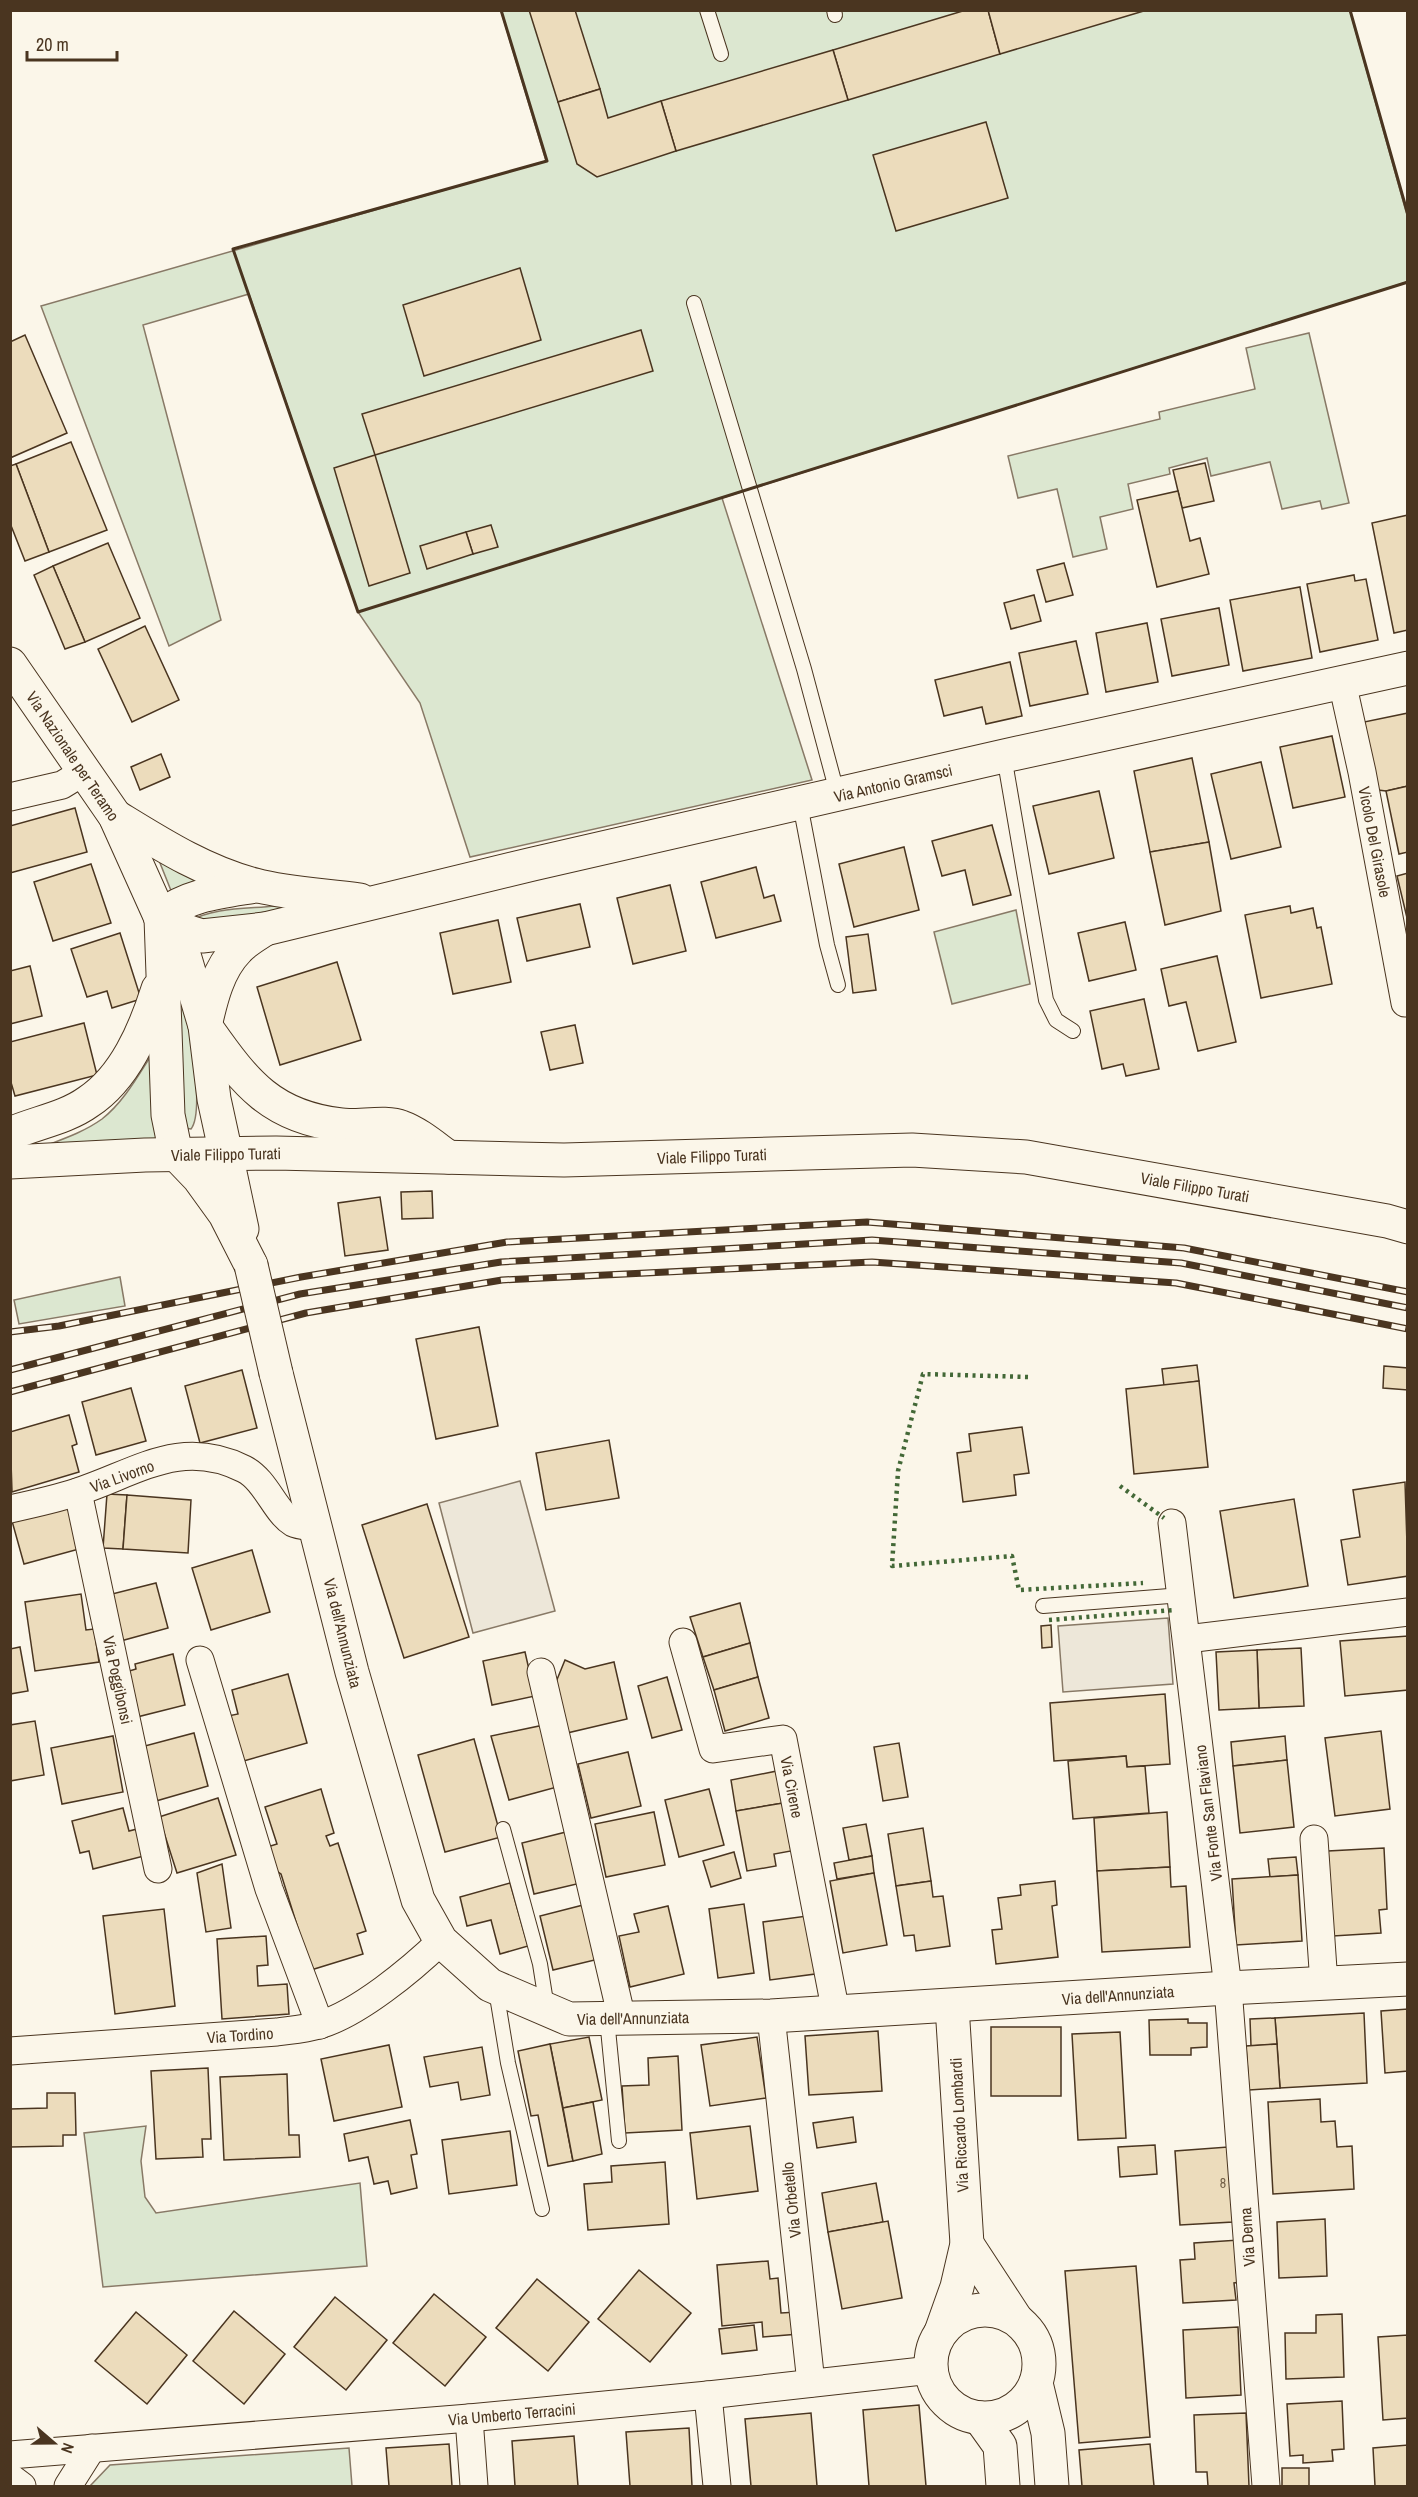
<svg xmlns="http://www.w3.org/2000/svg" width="1418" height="2497" font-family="'Archivo Narrow',sans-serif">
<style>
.green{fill:#dce7d0;stroke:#887966;stroke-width:1.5}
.parking{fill:#ede7d9;stroke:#887966;stroke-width:1.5}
.building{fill:#ecdcbc;stroke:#4a3520;stroke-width:1.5}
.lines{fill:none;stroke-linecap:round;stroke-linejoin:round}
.lane-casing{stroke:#4a3520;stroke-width:16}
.street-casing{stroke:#4a3520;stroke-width:29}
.secondary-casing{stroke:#4a3520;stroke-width:35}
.primary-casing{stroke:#4a3520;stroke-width:35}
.lane{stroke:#fbf6e9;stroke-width:14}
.street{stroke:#fbf6e9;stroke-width:27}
.secondary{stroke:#fbf6e9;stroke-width:33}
.primary{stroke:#fbf6e9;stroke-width:33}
.rail-casing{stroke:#4a3520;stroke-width:7}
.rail{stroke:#fbf6e9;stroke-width:4.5;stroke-dasharray:14;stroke-linecap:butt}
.secondary-bridge-casing{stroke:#4a3520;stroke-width:35;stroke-linecap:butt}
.secondary-bridge{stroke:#fbf6e9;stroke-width:33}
.hedge{stroke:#436837;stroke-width:4.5;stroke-dasharray:3 4.5;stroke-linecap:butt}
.wall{stroke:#4a3520;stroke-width:3}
.labels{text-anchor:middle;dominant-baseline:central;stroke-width:4.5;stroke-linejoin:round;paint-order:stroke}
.number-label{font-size:14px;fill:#725f47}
.street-label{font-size:16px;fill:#4a3520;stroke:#fbf6e9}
</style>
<rect width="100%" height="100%" fill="#fbf6e9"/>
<!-- green -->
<g class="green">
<path d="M501,11H1350L1407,215V282L722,498L812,780L470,857L420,703L358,612L249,294L143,325L221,620L169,646L41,306L546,161Z"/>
<path d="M1309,333L1349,503L1322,509L1320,501L1282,509L1270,462L1211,476L1207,458L1169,468L1170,474L1128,484L1133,509L1100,517L1107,549L1073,557L1057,489L1018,498L1008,456L1160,419L1159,412L1255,389L1246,348Z"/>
<path d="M158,858L213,891L176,903Z"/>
<path d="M275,906L307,908L188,922C213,907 247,909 275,906Z"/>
<path d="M1016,910L1030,984L952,1004L934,932Z"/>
<path d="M180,982C187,1007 206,1110 191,1129L185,1128L181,1114Z"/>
<path d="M154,1051L159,1143L42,1147C63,1139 84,1132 102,1119C124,1102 139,1074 154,1051Z"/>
<path d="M120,1277L125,1306L19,1324L14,1300Z"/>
<path d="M146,2126L141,2161L145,2197L156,2213L360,2183L367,2266L103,2287L84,2133Z"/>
<path d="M349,2448L352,2486H90L110,2465Z"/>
</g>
<!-- parking -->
<g class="parking">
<path d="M520,1481L555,1611L473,1633L439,1503Z"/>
<path d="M1168,1618L1173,1684L1063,1692L1058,1626Z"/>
</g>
<!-- building -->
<g class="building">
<path d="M529,10H575L600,89L558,102Z"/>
<path d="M966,10H988L1000,54L848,100L833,50Z"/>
<path d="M988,10H1147L1000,54Z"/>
<path d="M833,50L848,100L676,151L661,101Z"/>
<path d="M600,89L608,118L661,101L676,151L597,177L577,164L558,102Z"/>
<path d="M986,122L1008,198L896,231L873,155Z"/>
<path d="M520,268L541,340L424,376L403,305Z"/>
<path d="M641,330L653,371L375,455L362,414Z"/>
<path d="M25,335L67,433L10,458V342Z"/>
<path d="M71,442L107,530L49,552L16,464Z"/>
<path d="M375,455L410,573L369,586L334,468Z"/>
<path d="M1205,463L1214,501L1182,508L1173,470Z"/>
<path d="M16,464L49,552L25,561L10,523V466Z"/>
<path d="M1178,491L1190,541L1200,538L1209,574L1157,587L1137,500Z"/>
<path d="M1408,515V630L1394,633L1372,523Z"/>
<path d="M491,525L498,547L473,554L466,532Z"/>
<path d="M466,532L473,554L427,569L420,546Z"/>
<path d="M108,543L140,618L85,642L53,566Z"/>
<path d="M1064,563L1073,595L1046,602L1037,570Z"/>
<path d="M53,566L85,642L65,649L34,575Z"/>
<path d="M1354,575L1355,581L1366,579L1378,640L1320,652L1307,584Z"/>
<path d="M1300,587L1312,658L1243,671L1230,600Z"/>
<path d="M1034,595L1041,621L1011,629L1004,603Z"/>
<path d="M1219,608L1229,665L1172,676L1161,619Z"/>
<path d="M1147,623L1158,682L1106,692L1096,633Z"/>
<path d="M145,626L179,700L132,722L98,649Z"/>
<path d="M1076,641L1088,694L1030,706L1019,653Z"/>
<path d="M1010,662L1022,716L986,724L982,707L944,716L935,680Z"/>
<path d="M1408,713V786L1386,791L1378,790L1364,722Z"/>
<path d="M1332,736L1345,797L1293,808L1280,747Z"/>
<path d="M161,754L170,777L140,790L131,767Z"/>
<path d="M1192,758L1209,842L1150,852L1134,771Z"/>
<path d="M1261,762L1281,847L1231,859L1211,774Z"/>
<path d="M1408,786V852L1399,854L1386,791Z"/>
<path d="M1099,791L1114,858L1049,874L1033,806Z"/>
<path d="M75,808L87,852L10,873V826Z"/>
<path d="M992,825L1011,895L973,905L965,870L942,876L932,841Z"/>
<path d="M1209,842L1221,911L1165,925L1150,852Z"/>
<path d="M904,847L919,910L854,927L839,864Z"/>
<path d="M91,864L111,923L53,941L34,882Z"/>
<path d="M756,867L764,898L774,895L781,921L716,938L701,882Z"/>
<path d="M1408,873V922L1397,876Z"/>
<path d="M670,885L686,951L633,964L617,898Z"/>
<path d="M580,904L590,947L527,961L517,918Z"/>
<path d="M1290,906L1291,913L1313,908L1317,928L1321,927L1332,984L1261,998L1245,915Z"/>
<path d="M498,920L511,982L453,994L440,933Z"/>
<path d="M1125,922L1136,970L1089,981L1078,933Z"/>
<path d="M120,933L141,999L112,1008L107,991L87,997L71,949Z"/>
<path d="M868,934L876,990L853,993L846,937Z"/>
<path d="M1217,956L1236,1042L1198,1051L1186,1002L1169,1006L1161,969Z"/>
<path d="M337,962L361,1040L280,1065L257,987Z"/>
<path d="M30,966L42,1016L10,1024V971Z"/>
<path d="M1144,999L1159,1069L1126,1076L1123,1064L1102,1069L1090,1011Z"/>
<path d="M84,1023L97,1075L15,1096L10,1079V1042Z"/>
<path d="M575,1025L583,1063L550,1070L541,1032Z"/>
<path d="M432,1191L433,1218L402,1219L401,1192Z"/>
<path d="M380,1197L388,1250L345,1256L338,1203Z"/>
<path d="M479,1327L498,1426L436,1439L416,1339Z"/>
<path d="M1197,1365L1199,1381L1164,1386L1162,1369Z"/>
<path d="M1384,1366L1408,1368V1390L1383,1388Z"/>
<path d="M242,1370L257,1428L200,1443L185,1386Z"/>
<path d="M1199,1381L1208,1467L1134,1474L1126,1389Z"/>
<path d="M131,1388L146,1441L96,1455L82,1402Z"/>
<path d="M69,1415L77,1444L72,1446L79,1472L12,1492L10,1432Z"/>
<path d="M1022,1427L1029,1473L1014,1475L1016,1495L963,1502L957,1453L971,1451L969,1434Z"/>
<path d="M609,1440L619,1498L546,1510L536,1453Z"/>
<path d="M1405,1482L1408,1576L1348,1585L1341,1540L1360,1537L1353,1490Z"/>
<path d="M107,1494L127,1495L123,1549L103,1548Z"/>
<path d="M127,1495L191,1500L188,1553L123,1549Z"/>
<path d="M1294,1499L1308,1586L1234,1598L1220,1511Z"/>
<path d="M427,1504L469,1637L404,1658L362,1525Z"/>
<path d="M67,1505L79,1549L24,1564L12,1521Z"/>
<path d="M252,1550L270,1612L211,1630L192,1568Z"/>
<path d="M156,1583L168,1628L117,1642L112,1623L119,1621L112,1594Z"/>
<path d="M81,1594L86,1630L94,1629L99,1662L35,1671L25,1602Z"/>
<path d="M740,1603L750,1643L703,1657L690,1617Z"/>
<path d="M1051,1625L1052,1647L1042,1648L1041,1626Z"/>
<path d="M1408,1636V1690L1345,1696L1340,1641Z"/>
<path d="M750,1643L758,1677L714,1690L703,1657Z"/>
<path d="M20,1647L28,1691L10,1694V1649Z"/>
<path d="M1301,1648L1304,1706L1259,1708L1257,1650Z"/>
<path d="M1257,1650L1259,1708L1219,1710L1216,1652Z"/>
<path d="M525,1652L535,1696L492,1705L483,1661Z"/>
<path d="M173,1654L185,1705L137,1717L126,1672L136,1669L135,1664Z"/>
<path d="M565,1660L585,1669L614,1662L627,1719L567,1733L556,1682Z"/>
<path d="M288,1674L307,1743L240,1762L228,1716L238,1714L232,1690Z"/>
<path d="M667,1677L682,1730L652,1738L638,1686Z"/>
<path d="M758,1677L769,1718L725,1731L714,1690Z"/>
<path d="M1165,1694L1170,1764L1127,1767L1126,1756L1054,1761L1050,1703Z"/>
<path d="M35,1721L44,1775L10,1781V1725Z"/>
<path d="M544,1725L557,1787L509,1800L491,1736Z"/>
<path d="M1381,1731L1390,1809L1335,1816L1325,1738Z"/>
<path d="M194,1733L208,1786L156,1801L141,1747Z"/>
<path d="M113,1736L123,1792L62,1804L51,1748Z"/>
<path d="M1285,1736L1287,1760L1233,1766L1231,1742Z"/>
<path d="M474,1739L501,1837L445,1852L418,1755Z"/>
<path d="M899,1743L908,1797L883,1801L874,1747Z"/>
<path d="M628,1752L641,1806L591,1818L578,1764Z"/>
<path d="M1126,1756L1127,1767L1145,1766L1149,1813L1073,1819L1068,1761Z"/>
<path d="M1287,1760L1294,1827L1240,1833L1233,1766Z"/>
<path d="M777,1771L783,1803L736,1811L731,1780Z"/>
<path d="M321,1789L334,1833L326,1836L330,1846L338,1843L366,1931L357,1934L363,1954L311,1970L281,1874L270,1867L264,1848L277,1844L265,1807Z"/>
<path d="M709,1789L724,1845L679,1857L665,1800Z"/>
<path d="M218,1798L236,1855L177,1873L159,1817Z"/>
<path d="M783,1803L791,1851L774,1854L776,1866L747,1871L736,1811Z"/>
<path d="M123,1808L129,1831L137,1829L144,1856L93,1869L89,1851L80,1853L72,1821Z"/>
<path d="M654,1812L665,1865L606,1877L595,1824Z"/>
<path d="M1167,1812L1170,1867L1097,1871L1094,1818Z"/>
<path d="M866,1824L872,1856L849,1860L843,1828Z"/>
<path d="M923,1828L931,1881L896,1886L888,1834Z"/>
<path d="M570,1831L581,1883L534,1894L522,1843Z"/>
<path d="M1384,1848L1387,1909L1379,1910L1381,1933L1333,1936L1328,1851Z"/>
<path d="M734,1852L741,1878L711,1887L703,1861Z"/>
<path d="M872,1856L874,1873L837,1879L834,1863Z"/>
<path d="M1296,1857L1298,1875L1270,1877L1268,1859Z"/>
<path d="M222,1864L231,1928L206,1932L197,1873Z"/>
<path d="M1170,1867L1171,1887L1186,1886L1190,1947L1102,1952L1097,1871Z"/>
<path d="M874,1873L887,1945L843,1953L830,1881Z"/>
<path d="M1298,1875L1302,1941L1236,1945L1232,1879Z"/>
<path d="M931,1881L933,1897L943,1896L950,1946L916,1951L914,1935L904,1936L896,1886Z"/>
<path d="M1055,1881L1057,1905L1052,1906L1058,1957L996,1964L992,1930L1002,1929L998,1898L1021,1895L1020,1885Z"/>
<path d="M510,1883L528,1946L500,1954L491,1920L467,1926L460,1897Z"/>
<path d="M591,1903L603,1958L553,1970L540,1916Z"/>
<path d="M744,1904L754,1973L718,1978L709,1909Z"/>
<path d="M668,1906L684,1974L630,1987L619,1936L639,1932L634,1914Z"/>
<path d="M164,1909L175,2006L115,2014L103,1916Z"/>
<path d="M807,1916L815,1974L770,1980L763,1922Z"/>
<path d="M266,1936L268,1965L257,1966L258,1986L287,1984L289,2014L222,2019L217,1939Z"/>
<path d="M1408,2009V2071L1385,2073L1381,2011Z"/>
<path d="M1364,2013L1367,2083L1280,2088L1275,2018Z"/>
<path d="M1275,2018L1277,2044L1251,2046L1250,2019Z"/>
<path d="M1188,2019V2023H1207V2047L1191,2048V2055H1150L1149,2020Z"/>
<rect x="991" y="2027" width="70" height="69"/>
<path d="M878,2031L882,2091L809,2095L805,2036Z"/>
<path d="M1120,2032L1126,2138L1078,2140L1072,2034Z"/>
<path d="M589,2037L602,2100L563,2108L550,2044Z"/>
<path d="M757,2037L766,2098L710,2106L701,2045Z"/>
<path d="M550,2044L573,2161L548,2166L538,2115L531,2116L518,2051Z"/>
<path d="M1277,2044L1280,2088L1249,2090L1246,2046Z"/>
<path d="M389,2045L402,2107L334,2121L321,2059Z"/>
<path d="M482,2047L490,2095L461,2100L458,2082L430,2087L424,2057Z"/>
<path d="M678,2056L682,2130L625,2133L622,2086L649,2085L648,2058Z"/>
<path d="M208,2068L211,2139H202L203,2157L156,2159L151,2071Z"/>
<path d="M287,2074L289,2135H299L300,2157L224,2160L220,2077Z"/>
<path d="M47,2093H75L76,2135H63V2146L10,2147V2109L47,2108Z"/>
<path d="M1320,2099L1321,2122L1335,2121L1337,2147L1352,2146L1354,2189L1273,2194L1268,2102Z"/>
<path d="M593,2102L602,2154L573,2161L563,2108Z"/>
<path d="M853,2117L856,2142L817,2148L813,2123Z"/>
<path d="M410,2120L417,2154L411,2155L417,2188L391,2194L388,2181L374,2184L368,2157L349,2161L344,2134Z"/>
<path d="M750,2126L758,2191L697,2199L690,2133Z"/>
<path d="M510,2131L517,2185L449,2194L442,2140Z"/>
<path d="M1155,2145L1157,2174L1120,2177L1118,2147Z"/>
<path d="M1228,2147L1233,2222L1180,2225L1175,2151Z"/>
<path d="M665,2162L669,2224L588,2230L584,2184L612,2182L611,2166Z"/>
<path d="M876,2183L883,2222L828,2232L822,2193Z"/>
<path d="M1325,2219L1327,2276L1279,2278L1277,2222Z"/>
<path d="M888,2221L902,2298L842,2309L828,2232Z"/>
<path d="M1239,2240L1241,2282L1234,2283L1236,2300L1183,2303L1180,2260L1195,2259L1194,2243Z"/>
<path d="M768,2261L770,2279L778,2278L781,2313L797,2312L799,2334L763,2337L762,2322L722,2326L717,2265Z"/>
<path d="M1136,2266L1150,2437L1079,2443L1065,2271Z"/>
<path d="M639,2270L691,2313L650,2362L598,2319Z"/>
<path d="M537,2279L589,2322L548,2371L496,2328Z"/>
<path d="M434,2294L486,2337L445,2386L393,2343Z"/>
<path d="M335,2297L387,2340L346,2390L294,2347Z"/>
<path d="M234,2311L285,2354L244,2404L193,2361Z"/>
<path d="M136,2312L187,2355L147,2404L95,2361Z"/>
<path d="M1342,2314L1344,2377L1286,2379L1285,2333H1316V2315Z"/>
<path d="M754,2325L757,2350L722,2354L719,2329Z"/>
<path d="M1238,2327L1241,2395L1186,2398L1183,2330Z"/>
<path d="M1408,2335V2418L1383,2420L1378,2337Z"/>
<path d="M1342,2401L1344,2449L1332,2450L1333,2461L1303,2463V2455L1290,2456L1287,2404Z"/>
<path d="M919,2405L926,2486H869L863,2410Z"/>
<path d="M811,2413L817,2486H751L745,2419Z"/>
<path d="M1246,2413L1249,2486H1208L1207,2472H1196L1194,2415Z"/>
<path d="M689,2428L692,2486H630L626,2432Z"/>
<path d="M574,2436L578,2486H515L512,2441Z"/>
<path d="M449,2444L452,2486H389L386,2448Z"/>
<path d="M1150,2444L1154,2486H1082L1079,2450Z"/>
<path d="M1408,2445V2486H1375L1373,2448Z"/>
<rect x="1282" y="2468" width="27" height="18"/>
</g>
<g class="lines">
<!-- lane casing -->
<g class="lane-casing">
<g id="lane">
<path d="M707,10L721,54"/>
<path d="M834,10L835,15"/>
<path d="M694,303L804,669L838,796"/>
<path d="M1004,756L1046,1000L1056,1020L1073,1031"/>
<path d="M800,804L827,945L838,985"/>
<path d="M1043,1606L1182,1595"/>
<path d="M503,1829L540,1964L547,2008"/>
<path d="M496,1990L508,2063L542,2209"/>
<path d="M607,2019L619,2141"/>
</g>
</g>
<!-- street casing -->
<g class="street-casing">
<g id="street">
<path d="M1342,682L1362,772L1405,1003"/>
<path d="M10,797L62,785L85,771"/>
<path d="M78,1492L158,1869"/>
<path d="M10,1509C33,1504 56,1499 77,1492C136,1473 180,1437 244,1469C266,1480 275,1512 293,1523C299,1526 309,1526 316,1527"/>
<path d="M1172,1523L1228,1988L1266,2486"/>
<path d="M1187,1639L1408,1612"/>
<path d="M683,1642L713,1749L783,1739L836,2013"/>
<path d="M200,1660L269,1889L320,2025"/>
<path d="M541,1672L622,2019"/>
<path d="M1314,1839L1324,1984"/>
<path d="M771,2016L811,2383"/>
<path d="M10,2051L277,2032C291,2030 305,2029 319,2025C358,2014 412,1969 441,1941"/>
<path d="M708,2395L717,2486"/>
<path d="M469,2418L474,2486"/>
<path d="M10,2455L469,2418L708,2395L931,2370"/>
<path d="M10,2477L22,2486"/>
<path d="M68,2486L92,2448"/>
</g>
</g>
<!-- secondary casing -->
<g class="secondary-casing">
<g id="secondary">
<path d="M115,816C159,843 204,872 255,885C288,894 325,895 360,900"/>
<path d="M256,886C219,892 191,894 160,916L189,932L202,936L265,929L533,864L1004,756L1408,668"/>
<path d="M205,1026C211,999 218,969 238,949C245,941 256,935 265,929"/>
<path d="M176,1154L199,1178L225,1214L251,1265"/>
<path d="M226,1154L242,1229"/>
<path d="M276,1373L352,1672L418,1900L441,1941L490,1985L569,2019L771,2016L1228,1988L1408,1979"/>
<path d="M967,2244L1016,2319"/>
<circle cx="985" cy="2364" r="54"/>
<path d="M941,2332L957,2287L967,2244L952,2006"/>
<path d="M1036,2383L1048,2433L1052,2486"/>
<path d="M980,2418L1000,2446L1003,2486"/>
</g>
</g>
<!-- primary casing -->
<g class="primary-casing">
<g id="primary">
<path d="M10,664L115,816L160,916L184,955L205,1026L214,1099L226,1154"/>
<path d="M161,918L168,1115L176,1154"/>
<path d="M208,1030C246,1084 272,1117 341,1125C358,1127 387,1121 401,1127C418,1133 434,1147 448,1157"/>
<path d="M10,1134C35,1123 66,1118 88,1102C125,1078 145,1030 158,989"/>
<path d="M10,1162L145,1155L276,1153L564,1160L912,1150L1026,1157L1387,1221L1408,1227"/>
</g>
</g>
<!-- lane -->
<use href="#lane" class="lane"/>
<!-- street -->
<use href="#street" class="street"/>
<!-- secondary -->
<use href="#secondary" class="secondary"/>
<!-- primary -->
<use href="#primary" class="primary"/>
<!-- rail casing -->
<g class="rail-casing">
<g id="rail">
<path d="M10,1332L59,1326L301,1277L507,1242L867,1222L1184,1248L1408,1292"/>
<path d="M10,1370L300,1294L501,1262L872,1240L1181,1263L1408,1308"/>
<path d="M10,1392L306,1313L502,1280L872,1262L1176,1283L1408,1329"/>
</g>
</g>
<!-- rail -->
<use href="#rail" class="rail"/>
<!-- secondary-bridge casing -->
<g class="secondary-bridge-casing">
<path id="secondary-bridge" d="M251,1265L276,1373"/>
</g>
<!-- secondary-bridge -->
<use href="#secondary-bridge" class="secondary-bridge"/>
<!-- hedge -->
<g class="hedge">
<path d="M1028,1377L923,1374L898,1471L892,1566L1012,1556L1019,1590L1143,1583"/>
<path d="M1120,1486L1164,1518"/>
<path d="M1049,1620L1174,1610"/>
</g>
<!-- wall -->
<g class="wall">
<path d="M501,10L547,161L233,249L358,612L1408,282"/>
<path d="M1350,10L1408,215"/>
</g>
</g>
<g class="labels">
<!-- number labels -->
<g class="number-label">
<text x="1223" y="2183">8</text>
</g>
<!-- street labels -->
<g class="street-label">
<text transform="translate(73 756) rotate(56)">Via Nazionale per Teramo</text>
<text transform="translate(893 783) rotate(-13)">Via Antonio Gramsci</text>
<text transform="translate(1375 842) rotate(79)">Vicolo Del Girasole</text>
<text transform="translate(226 1154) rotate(-1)">Viale Filippo Turati</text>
<text transform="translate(712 1156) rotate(-2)">Viale Filippo Turati</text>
<text transform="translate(1195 1187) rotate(10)">Viale Filippo Turati</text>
<text transform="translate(122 1476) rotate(-20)">Via Livorno</text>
<text transform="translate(343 1633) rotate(76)">Via dell'Annunziata</text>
<text transform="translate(118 1680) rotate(78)">Via Poggibonsi</text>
<text transform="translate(792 1787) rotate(79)">Via Cirene</text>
<text transform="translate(1208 1813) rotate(-97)">Via Fonte San Flaviano</text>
<text transform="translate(1118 1995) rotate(-4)">Via dell'Annunziata</text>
<text transform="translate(633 2018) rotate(-1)">Via dell'Annunziata</text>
<text transform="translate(240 2035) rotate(-4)">Via Tordino</text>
<text transform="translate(959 2125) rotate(-93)">Via Riccardo Lombardi</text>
<text transform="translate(791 2200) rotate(-96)">Via Orbetello</text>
<text transform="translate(1247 2237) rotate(-94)">Via Derna</text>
<text transform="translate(512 2414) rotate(-5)">Via Umberto Terracini</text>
</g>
</g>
<!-- border -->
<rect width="1418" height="2497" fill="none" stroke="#4a3520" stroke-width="24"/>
<!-- north arrow -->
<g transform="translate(54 2443) rotate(110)" stroke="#fbf6e9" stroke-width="4.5" paint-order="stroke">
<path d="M0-4.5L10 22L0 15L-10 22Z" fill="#4a3520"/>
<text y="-9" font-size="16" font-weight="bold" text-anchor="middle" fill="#4a3520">N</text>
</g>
<!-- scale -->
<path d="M27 51v9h90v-9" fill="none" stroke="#4a3520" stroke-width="3"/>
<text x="36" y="51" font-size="18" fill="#4a3520" stroke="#fbf6e9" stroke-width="4.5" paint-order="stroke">20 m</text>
</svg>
